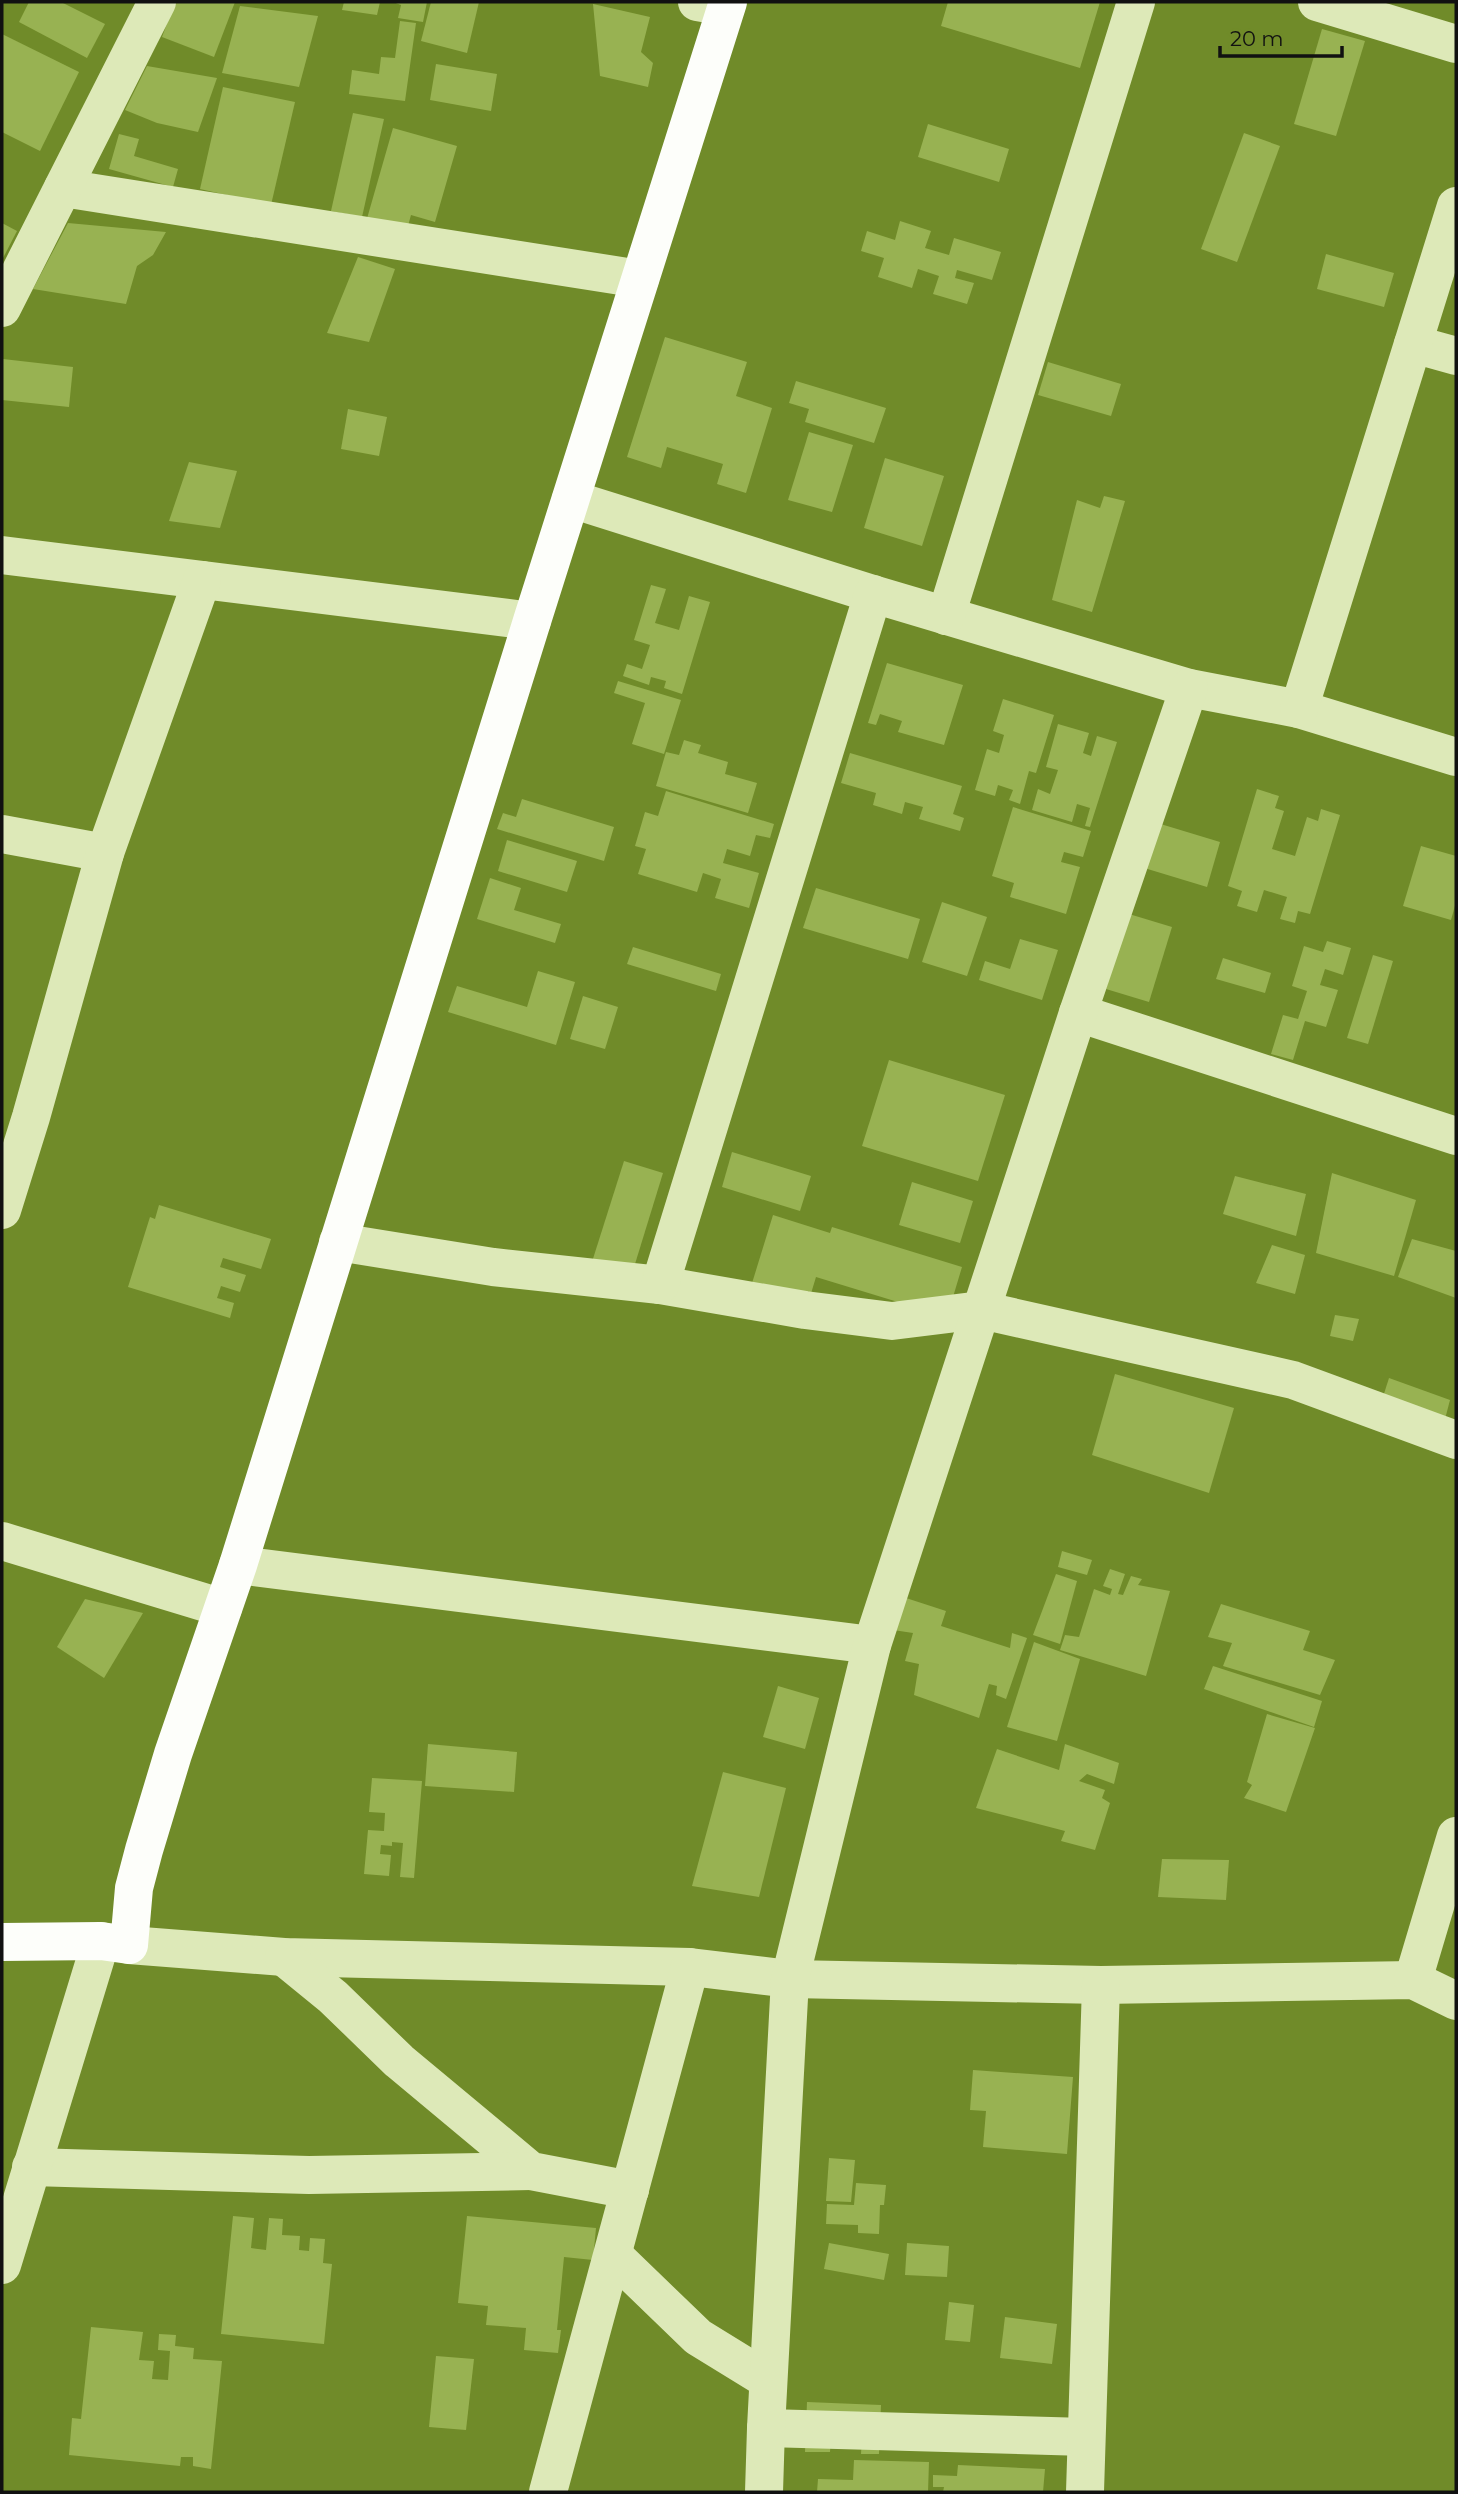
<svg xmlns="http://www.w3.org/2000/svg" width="1458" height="2494" font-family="Montserrat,sans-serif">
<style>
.building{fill:#98b252}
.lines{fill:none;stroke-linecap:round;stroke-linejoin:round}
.minor{stroke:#dde9b8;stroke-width:38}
.major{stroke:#fdfefa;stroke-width:38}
</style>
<rect width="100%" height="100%" fill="#708b29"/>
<!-- building -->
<g class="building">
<path d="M29,2H61L105,24L87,58L19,22Z"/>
<path d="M175,2H235L214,57L162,37Z"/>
<path d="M344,2H380L377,15L342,10Z"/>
<path d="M393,2H427L423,22L398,18L401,5Z"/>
<path d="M431,2H479L467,53L421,41Z"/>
<path d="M948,2H1100L1080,68L941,26Z"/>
<path d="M593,4L650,17L641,52L653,63L648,87L600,76Z"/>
<path d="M240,6L318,16L299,87L222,73Z"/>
<path d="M400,21L416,23L405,101L349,94L352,70L379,74L381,57L395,58Z"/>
<path d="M1322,29L1365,41L1336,136L1294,124Z"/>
<path d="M2,34L79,72L40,151L2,132Z"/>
<path d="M436,64L497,74L491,111L430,100Z"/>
<path d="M147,66L217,78L198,132L157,123L125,110Z"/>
<path d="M223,87L295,102L271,205L200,189Z"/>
<path d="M353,113L384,119L362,217L331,211Z"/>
<path d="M928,124L1009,149L999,182L918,157Z"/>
<path d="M393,128L457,146L435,222L411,215L406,233L366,222Z"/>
<path d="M1244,133L1280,146L1237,262L1201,249Z"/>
<path d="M119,134L139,139L134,156L178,169L173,187L109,169Z"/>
<path d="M900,221L931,231L925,248L949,255L954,238L1001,252L992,280L957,270L955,278L974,283L967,304L933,294L939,276L918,269L912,288L878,277L884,258L861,251L867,231L895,240Z"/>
<path d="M2,223L17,231L2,260Z"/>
<path d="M68,223L166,232L153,255L137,266L126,304L33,289Z"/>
<path d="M1326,254L1394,273L1384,307L1317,289Z"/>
<path d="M358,257L395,269L369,342L327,333Z"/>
<path d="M665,337L747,362L736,396L772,408L746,493L717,484L723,464L667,447L661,468L627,457Z"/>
<path d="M3,359L73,367L69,407L2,400Z"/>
<path d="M1048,362L1121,384L1111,416L1038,395Z"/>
<path d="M796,381L886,408L874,443L805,422L809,409L789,403Z"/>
<path d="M348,409L387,417L379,456L341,449Z"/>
<path d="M809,432L853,445L832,512L788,500Z"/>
<path d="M885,458L944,476L922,546L864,528Z"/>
<path d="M189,462L237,471L220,528L169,521Z"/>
<path d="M1104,496L1125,501L1092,612L1052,600L1077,500L1100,508Z"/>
<path d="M651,585L666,589L655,623L679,630L689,596L710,602L682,694L664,688L666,681L651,677L649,685L623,676L627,664L642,669L650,645L634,640Z"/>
<path d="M887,663L963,685L944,745L898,732L902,721L880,714L876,725L868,723Z"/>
<path d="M618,681L681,700L664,754L632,744L645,703L614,693Z"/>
<path d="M1003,699L1054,715L1036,773L1029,771L1020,804L1009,800L1013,790L998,785L995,796L975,790L987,749L999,753L1004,735L993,731Z"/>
<path d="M1058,724L1089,733L1083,753L1091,756L1097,736L1117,742L1090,827L1085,826L1090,808L1077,804L1072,822L1032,810L1038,789L1050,794L1058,770L1046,767Z"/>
<path d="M684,740L701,745L698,753L728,762L725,774L757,783L748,813L656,786L666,752L679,755Z"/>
<path d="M850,753L962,786L953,814L964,818L960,831L919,819L923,807L905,802L902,814L873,805L876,793L841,783Z"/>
<path d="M1257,789L1279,796L1275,808L1284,811L1272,849L1295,856L1307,817L1318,821L1321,809L1340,815L1310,914L1298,911L1295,923L1280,919L1287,897L1264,890L1257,912L1237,906L1242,891L1228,886Z"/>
<path d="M666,791L774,824L770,838L756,835L750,856L727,849L723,863L759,873L749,908L715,898L721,879L703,873L697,892L638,874L646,849L635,846L645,812L658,816Z"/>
<path d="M522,799L614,827L604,861L497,829L503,813L516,817Z"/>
<path d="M1013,807L1091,831L1083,857L1064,852L1061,862L1080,867L1066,914L1010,897L1014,883L992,876Z"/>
<path d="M1154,822L1220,842L1207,887L1141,867Z"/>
<path d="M507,840L577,861L567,892L498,871Z"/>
<path d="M1421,846L1456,856V902L1451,920L1403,906Z"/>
<path d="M490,878L521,888L514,910L561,924L555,943L477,919Z"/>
<path d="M816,888L920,919L908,959L803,928Z"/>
<path d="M942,902L987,917L967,976L922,962Z"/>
<path d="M1129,914L1172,927L1149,1002L1106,989Z"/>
<path d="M1020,939L1058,950L1042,1000L979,980L985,961L1010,969Z"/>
<path d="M1327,941L1351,948L1343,975L1325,969L1320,985L1338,990L1326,1027L1305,1021L1293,1060L1271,1054L1283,1015L1298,1019L1307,991L1292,986L1304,946L1323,952Z"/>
<path d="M633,947L721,974L716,991L627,964Z"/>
<path d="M1373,955L1393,961L1368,1044L1347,1038Z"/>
<path d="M1223,958L1271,973L1265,993L1216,979Z"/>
<path d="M538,971L575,982L556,1045L448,1012L457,986L527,1007Z"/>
<path d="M583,996L618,1007L605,1049L570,1039Z"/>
<path d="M889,1060L1005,1095L978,1181L862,1146Z"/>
<path d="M732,1152L811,1176L800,1211L722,1187Z"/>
<path d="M624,1161L663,1173L631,1277L591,1265Z"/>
<path d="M1332,1173L1416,1200L1394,1276L1316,1253Z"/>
<path d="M1235,1176L1306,1194L1296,1236L1223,1214Z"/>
<path d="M912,1182L973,1201L960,1243L899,1225Z"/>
<path d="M159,1205L271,1239L261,1269L223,1258L220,1267L246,1275L240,1292L221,1286L217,1298L234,1303L230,1318L128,1287L150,1217L155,1219Z"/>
<path d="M773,1215L830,1233L832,1227L962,1267L947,1317L816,1277L806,1310L749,1293Z"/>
<path d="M1412,1239L1456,1251V1298L1398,1277Z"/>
<path d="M1272,1245L1305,1255L1295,1294L1256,1283Z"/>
<path d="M1335,1315L1359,1319L1353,1341L1330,1336Z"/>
<path d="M1115,1374L1234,1408L1209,1493L1092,1455Z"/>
<path d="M1389,1378L1450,1400L1444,1423L1382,1400Z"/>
<path d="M1062,1551L1092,1560L1087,1575L1058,1567Z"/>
<path d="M1110,1569L1125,1574L1118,1594L1123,1595L1131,1576L1142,1579L1138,1585L1170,1591L1146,1676L1060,1650L1065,1635L1079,1637L1094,1589L1110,1595L1112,1589L1103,1586Z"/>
<path d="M1056,1574L1077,1581L1060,1644L1033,1635Z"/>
<path d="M906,1598L946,1611L941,1626L1010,1648L1012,1633L1027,1638L1006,1699L996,1695L997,1686L989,1684L979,1718L914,1695L919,1664L905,1661L913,1633L893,1630Z"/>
<path d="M85,1599L143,1613L104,1678L57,1647Z"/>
<path d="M1221,1604L1310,1631L1303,1650L1335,1660L1320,1695L1223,1666L1232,1643L1208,1637Z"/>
<path d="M1034,1642L1080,1659L1057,1741L1007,1727Z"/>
<path d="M1213,1666L1322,1701L1314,1727L1204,1689Z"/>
<path d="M778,1686L819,1698L805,1749L763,1737Z"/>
<path d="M1267,1714L1315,1728L1286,1812L1244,1798L1252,1785L1247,1782Z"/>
<path d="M428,1744L517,1752L514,1792L425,1786Z"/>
<path d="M1065,1744L1119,1763L1114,1784L1087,1774L1079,1781L1105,1790L1102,1798L1110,1803L1095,1850L1061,1841L1065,1831L976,1808L997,1749L1059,1770Z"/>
<path d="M723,1772L786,1788L759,1897L692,1886Z"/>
<path d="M372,1778L422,1781L414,1878L400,1877L403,1843L392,1842V1846L381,1845L380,1854L391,1855L389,1876L364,1874L368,1830L384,1831L385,1813L369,1812Z"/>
<path d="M1162,1859L1229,1860L1226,1900L1158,1897Z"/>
<path d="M973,2070L1073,2077L1067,2154L983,2147L986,2111L970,2110Z"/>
<path d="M829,2158L855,2160L851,2202L826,2201Z"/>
<path d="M856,2183L886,2185L884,2205H880L879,2234L858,2233V2225L826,2224L827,2204L854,2205Z"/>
<path d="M233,2216L254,2218L251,2248L266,2250L269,2218L283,2219L282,2235L300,2236L299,2250L309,2251L310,2238L325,2239L323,2263L332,2264L324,2344L221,2334Z"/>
<path d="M467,2216L596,2228L593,2260L564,2257L557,2330H561L558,2353L524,2350L526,2328L486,2325L488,2306L458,2303Z"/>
<path d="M829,2243L889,2254L884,2280L824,2269Z"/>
<path d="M907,2243L949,2246L947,2277L905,2275Z"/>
<path d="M949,2302L974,2305L970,2342L945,2340Z"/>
<path d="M1005,2317L1057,2324L1052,2364L1000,2358Z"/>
<path d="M91,2327L143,2332L139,2360L154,2361L152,2379L168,2380L170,2351L158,2350L159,2334L176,2335L175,2346L194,2348L193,2359L222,2361L211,2469L193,2466V2457H181L180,2466L69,2455L72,2418L81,2419Z"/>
<path d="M436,2356L474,2359L466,2430L429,2427Z"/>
<path d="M807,2402L881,2405L879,2454H861L862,2437L831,2436L830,2452H805Z"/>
<path d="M854,2460L929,2462L928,2492H817L818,2479L853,2480Z"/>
<path d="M958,2465L1045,2469L1043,2492H943L944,2487H933V2475L957,2476Z"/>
</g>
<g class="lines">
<!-- minor -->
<g class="minor">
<path d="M697,2L726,7"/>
<path d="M1317,2L1456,44"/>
<path d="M63,188L640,279"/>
<path d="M2,308L157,2"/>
<path d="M1413,344L1456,356"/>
<path d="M571,499L873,594L1189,688L1299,709L1456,757"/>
<path d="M2,555L532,621"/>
<path d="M946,616L1136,2"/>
<path d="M1299,709L1456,206"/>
<path d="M2,834L105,853"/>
<path d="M1078,1013L1456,1136"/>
<path d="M2,1210L31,1117L105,853L202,580"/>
<path d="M338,1242L493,1267L660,1285L805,1310L892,1321L981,1310L1293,1380L1456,1440"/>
<path d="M660,1285L873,594"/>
<path d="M2,1541L223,1608"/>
<path d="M238,1565L872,1645"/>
<path d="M129,1945L284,1957L690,1967L790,1979L1101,1985L1413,1980L1456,2001"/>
<path d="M284,1957L333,1997L399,2061L531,2171L630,2190"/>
<path d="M1413,1980L1456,1836"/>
<path d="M31,2167L309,2175L531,2171"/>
<path d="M613,2255L698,2337L768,2380"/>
<path d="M2,2265L101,1941"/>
<path d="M766,2428L1086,2437"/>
<path d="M548,2492L690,1967"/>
<path d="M764,2492L766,2428L790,1979L872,1645L1078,1013L1189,688"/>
<path d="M1085,2492L1101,1985"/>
</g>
<!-- major -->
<path class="major" d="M2,1942L101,1941L129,1945L134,1888L144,1850L173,1754L238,1565L532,621L728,2"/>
</g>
<!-- border -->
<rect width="1458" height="2494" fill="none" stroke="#111111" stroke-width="7"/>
<!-- scale -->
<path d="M1220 46v10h122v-10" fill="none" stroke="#111111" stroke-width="3.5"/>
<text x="1230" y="46" font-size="21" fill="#111111" stroke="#708b29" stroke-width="5" paint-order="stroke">20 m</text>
</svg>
